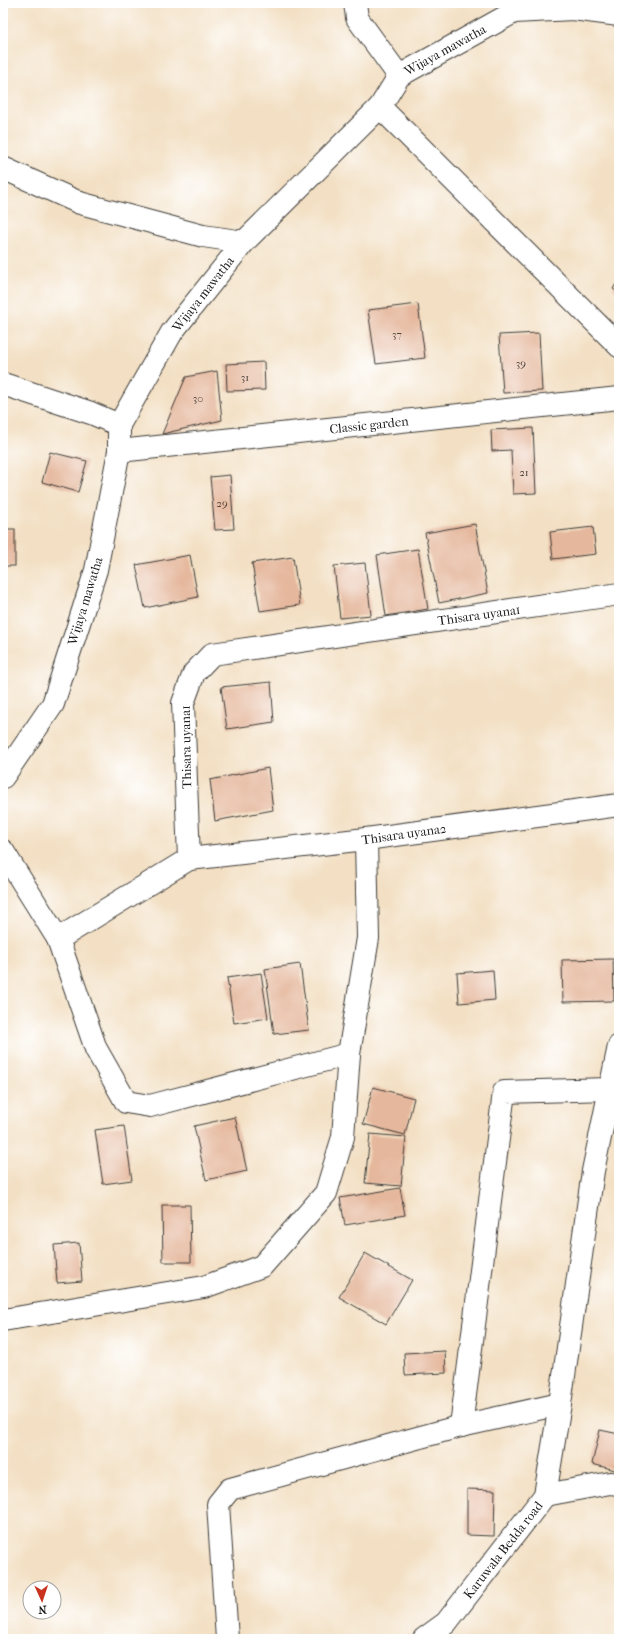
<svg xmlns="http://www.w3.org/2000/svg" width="622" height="1642" font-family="'IM FELL French Canon',serif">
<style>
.building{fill:#e5b79c}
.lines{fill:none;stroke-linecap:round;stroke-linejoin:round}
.minor-casing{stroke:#3c3935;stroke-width:24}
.minor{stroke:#fff;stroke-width:22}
.labels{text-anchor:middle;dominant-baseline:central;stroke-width:3;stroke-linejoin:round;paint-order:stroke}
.number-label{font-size:11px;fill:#4e433c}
.street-label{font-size:13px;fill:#1c1c1c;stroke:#fff}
</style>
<rect width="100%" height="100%" fill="#fff"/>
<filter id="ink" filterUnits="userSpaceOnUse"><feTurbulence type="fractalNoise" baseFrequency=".025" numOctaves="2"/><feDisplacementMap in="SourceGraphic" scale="8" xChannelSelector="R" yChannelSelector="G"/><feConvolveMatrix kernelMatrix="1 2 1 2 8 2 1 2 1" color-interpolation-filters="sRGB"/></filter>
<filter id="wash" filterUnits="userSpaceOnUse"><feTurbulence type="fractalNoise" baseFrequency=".012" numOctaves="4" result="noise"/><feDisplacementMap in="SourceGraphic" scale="16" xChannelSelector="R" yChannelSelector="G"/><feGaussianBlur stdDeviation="0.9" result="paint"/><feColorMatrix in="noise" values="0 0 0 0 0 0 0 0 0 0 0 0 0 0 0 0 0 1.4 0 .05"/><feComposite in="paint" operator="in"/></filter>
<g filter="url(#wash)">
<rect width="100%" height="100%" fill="#f3e0c4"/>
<g id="blocks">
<!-- building -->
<g class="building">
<path d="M619,279V293L613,289Z"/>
<path d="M418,304L425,358L376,364L368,310Z"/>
<path d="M539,333L542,391L503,393L499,335Z"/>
<path d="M264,362L265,390L227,391L226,364Z"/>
<path d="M217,371L222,420L162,434L186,377Z"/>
<path d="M533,428L536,493L513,494L511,450L492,451L491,430Z"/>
<path d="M50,452L87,461L78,492L42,482Z"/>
<path d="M230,475L234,529L215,530L210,477Z"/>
<path d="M475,524L488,593L439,603L425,533Z"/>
<path d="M593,527L596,554L553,559L550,532Z"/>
<rect x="3" y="529" width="12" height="37"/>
<path d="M418,549L428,609L386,616L377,555Z"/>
<path d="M190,555L198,597L145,608L136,565Z"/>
<path d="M293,557L300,605L260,611L252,563Z"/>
<path d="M365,563L371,615L340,618L334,566Z"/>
<path d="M271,682L274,722L227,729L221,687Z"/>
<path d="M268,768L273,810L215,821L210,780Z"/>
<path d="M613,959L614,1001L563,1002L562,960Z"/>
<path d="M300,964L309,1030L274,1034L265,969Z"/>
<path d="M493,970L495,1000L459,1003L457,973Z"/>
<path d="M261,973L268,1018L234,1023L227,978Z"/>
<path d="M373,1087L414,1098L405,1135L363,1124Z"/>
<path d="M235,1117L247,1171L206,1180L194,1126Z"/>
<path d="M124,1126L132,1180L103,1184L95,1130Z"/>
<path d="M370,1134L406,1137L401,1186L365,1183Z"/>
<path d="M400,1188L405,1215L345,1225L340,1198Z"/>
<path d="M162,1205H190L191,1262H163Z"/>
<path d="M79,1243L82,1281L57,1283L54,1245Z"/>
<path d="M365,1253L412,1280L386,1324L339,1297Z"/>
<path d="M445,1351L446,1373L405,1375L404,1353Z"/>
<path d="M600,1430L619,1434V1471L592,1464Z"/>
<path d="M467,1489L495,1490L494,1536L467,1535Z"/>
</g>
</g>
</g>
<g filter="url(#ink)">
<use href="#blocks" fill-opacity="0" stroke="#3c3935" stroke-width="1"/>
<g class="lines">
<!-- minor casing -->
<g class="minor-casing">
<g id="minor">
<path d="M355,3L357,18L399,76"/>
<path d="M380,107L619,346"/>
<path d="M3,168L80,203L203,236L244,242"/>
<path d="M3,384L91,413L119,425"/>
<path d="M119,451L619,398"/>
<path d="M3,777L53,704L96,570L119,451V425L172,332L244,242L380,107L399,76L514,12L573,9L619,15"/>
<path d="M3,851L58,939L189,859L183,703L194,673L212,654L619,594"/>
<path d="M189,859L366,839L619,805"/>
<path d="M58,939L96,1049L126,1102L150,1106L349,1054"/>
<path d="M3,1320L204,1287L262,1266L326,1193L343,1137L349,1054L368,938L366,839"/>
<path d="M461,1426L504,1092L609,1089"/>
<path d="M545,1495L560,1404L593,1171L619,1046"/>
<path d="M227,1639L218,1504L230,1489L461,1426L560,1404"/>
<path d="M424,1639L446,1623L545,1495L610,1483L619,1484"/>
</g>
</g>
<!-- minor -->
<use href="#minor" class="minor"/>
</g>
</g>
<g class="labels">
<!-- number labels -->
<g class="number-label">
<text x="397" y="334">37</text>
<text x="521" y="363">39</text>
<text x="245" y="377">31</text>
<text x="198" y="398">30</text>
<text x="524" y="472">21</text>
<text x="222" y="503">29</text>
</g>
<!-- street labels -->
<g class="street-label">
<text transform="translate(445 50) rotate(-29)">Wijaya mawatha</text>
<text transform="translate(203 294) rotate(-52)">Wijaya mawatha</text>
<text transform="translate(369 425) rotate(-6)">Classic garden</text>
<text transform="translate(85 601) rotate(-73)">Wijaya mawatha</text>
<text transform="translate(479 615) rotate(-8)">Thisara uyana1</text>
<text transform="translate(186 747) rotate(-91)">Thisara uyana1</text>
<text transform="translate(404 834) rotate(-8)">Thisara uyana2</text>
<text transform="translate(503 1550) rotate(-52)">Karuwala Bedda road</text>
</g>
</g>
<!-- margin -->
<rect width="622" height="1642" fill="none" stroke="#fff" stroke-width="16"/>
<!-- north arrow -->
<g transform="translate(42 1600) rotate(177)"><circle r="19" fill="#ffffff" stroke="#a4a4a4"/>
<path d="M0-3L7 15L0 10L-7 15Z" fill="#c8321e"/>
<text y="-6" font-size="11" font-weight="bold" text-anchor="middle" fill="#1c1c1c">N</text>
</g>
</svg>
